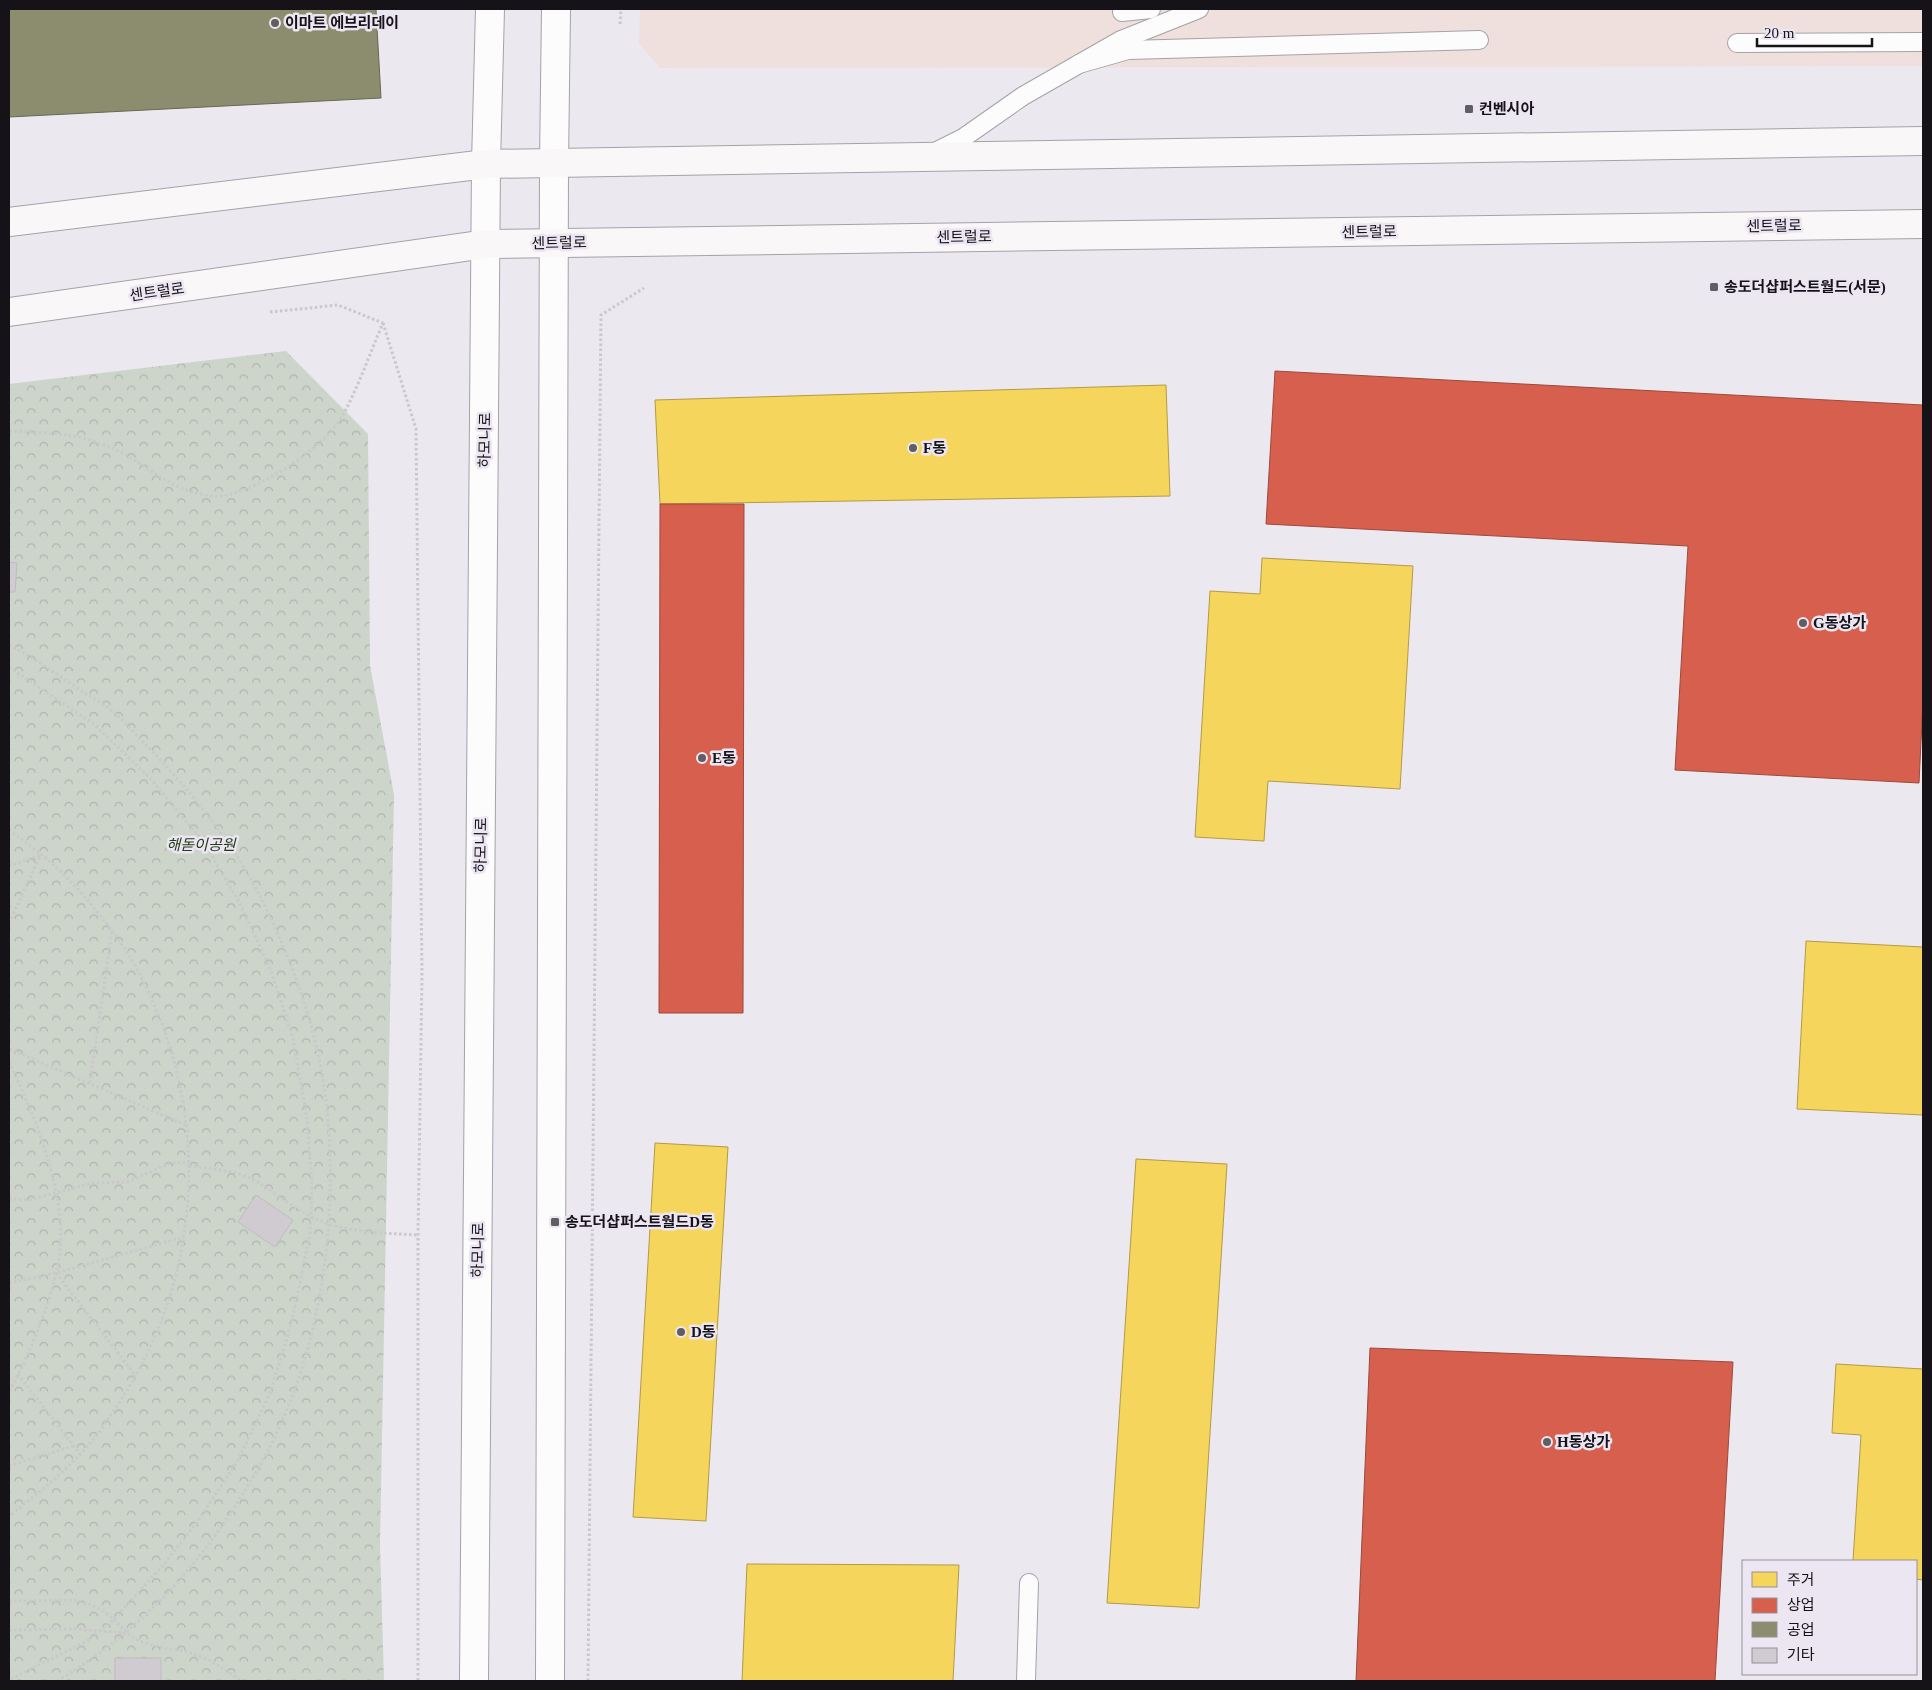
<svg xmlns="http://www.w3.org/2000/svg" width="1932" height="1690" font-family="'Times New Roman','Noto Sans KR',serif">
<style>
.commercial{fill:#efe0dd}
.park{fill:url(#park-crowns)}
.homes{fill:#f6d55c;stroke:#b29b47}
.shops{fill:#d6604d;stroke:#9c493d}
.industry{fill:#8c8c6e;stroke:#686854}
.building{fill:#d0cbd0;stroke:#c1bcc0}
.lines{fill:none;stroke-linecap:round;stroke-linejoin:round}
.service-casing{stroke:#a5a2a7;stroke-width:20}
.tertiary-casing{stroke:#a5a2a7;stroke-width:30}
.secondary-casing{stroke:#a5a2a7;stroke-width:30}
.path{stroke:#cac8cb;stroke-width:3;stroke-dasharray:2.5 2.5;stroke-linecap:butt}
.service{stroke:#fcfcfd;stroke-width:18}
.tertiary{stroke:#fcfcfd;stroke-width:28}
.secondary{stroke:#faf7f8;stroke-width:28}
.poi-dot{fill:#605e63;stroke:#ece5f2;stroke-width:2}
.labels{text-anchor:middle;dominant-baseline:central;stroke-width:5;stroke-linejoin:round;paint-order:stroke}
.poi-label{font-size:15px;font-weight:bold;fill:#151317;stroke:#ece5f2;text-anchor:start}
.street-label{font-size:15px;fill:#151317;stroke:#ece5f2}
.park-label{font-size:15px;font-style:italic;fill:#223d17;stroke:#ece5f2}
</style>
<defs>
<pattern id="park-crowns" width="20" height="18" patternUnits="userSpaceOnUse" patternTransform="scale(1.25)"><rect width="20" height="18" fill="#cdd4ca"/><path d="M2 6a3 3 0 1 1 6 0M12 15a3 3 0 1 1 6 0" fill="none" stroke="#afb5ad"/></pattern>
</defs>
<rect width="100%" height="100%" fill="#ece8ef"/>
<!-- commercial -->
<path class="commercial" d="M640,9H1923V66L660,68L639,44Z"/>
<!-- park -->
<path class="park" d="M286,351L368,434L370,665L394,795L380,1545L384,1681H9V384Z"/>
<!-- homes -->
<g class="homes">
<path d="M1166,385L1170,496L660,504L655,400Z"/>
<path d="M1262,558L1413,566L1400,789L1268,781L1264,841L1195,837L1210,591L1260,594Z"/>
<path d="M1806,941L1923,947V1115L1797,1109Z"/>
<path d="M655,1143L728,1147L706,1521L633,1517Z"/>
<path d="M1136,1159L1227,1164L1199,1608L1107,1603Z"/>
<path d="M1836,1364L1923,1369V1580L1916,1579V1561H1853L1861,1435L1832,1433Z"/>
<path d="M747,1564L959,1565L953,1681H742Z"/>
</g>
<!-- shops -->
<g class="shops">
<path d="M1275,371L1923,405V701L1919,783L1675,770L1688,546L1266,524Z"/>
<path d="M660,504H744L743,1013H659Z"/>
<path d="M1370,1348L1733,1362L1715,1681H1356Z"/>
</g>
<!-- industry -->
<path class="industry" d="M9,9H376L381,98L9,117Z"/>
<!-- building -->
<g class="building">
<path d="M9,562L17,563L15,592H9Z"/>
<path d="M256,1195L293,1220L275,1247L238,1222Z"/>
<rect x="115" y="1658" width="46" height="23"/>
</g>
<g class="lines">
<!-- service casing -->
<g class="service-casing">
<g id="service">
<path d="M1122,12L1151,9"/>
<path d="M1737,43L1923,42"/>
<path d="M1079,64L1128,50L1479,40"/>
<path d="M933,153L963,138L1023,96L1121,40L1199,9"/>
<path d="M1026,1681L1029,1583"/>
</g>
</g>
<!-- tertiary casing -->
<g class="tertiary-casing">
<g id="tertiary">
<path d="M474,1681L486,164L490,9"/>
<path d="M550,1681L554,163L556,9"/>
</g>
</g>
<!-- secondary casing -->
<g class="secondary-casing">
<g id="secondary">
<path d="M9,222L486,164L1923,141"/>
<path d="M9,312L486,244L1923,224"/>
</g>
</g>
<!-- path -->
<g class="path">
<path d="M620,24L621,9"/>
<path d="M270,312L338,305L383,323"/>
<path d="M383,323L416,429L422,975L418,1235V1681"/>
<path d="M9,431C52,433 87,433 126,455C148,468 167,484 192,492C201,494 212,497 221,496C259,491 326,447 344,413C359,385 370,353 383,323"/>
<path d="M9,645L24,653C45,666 66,680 86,694C95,699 104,704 112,711C123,720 133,732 143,742C186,785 235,845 262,900C283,942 301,987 313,1033C345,1154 332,1314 279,1428C266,1458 247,1487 230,1514C185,1582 127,1640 57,1681"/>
<path d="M9,667L95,725L150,778L205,844L239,902L270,968L293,1038L307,1119L312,1184L310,1234L291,1325L270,1393L237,1462L198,1521L165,1563L114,1619L87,1641L9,1680"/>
<path d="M9,830C22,840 35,849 47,859C76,884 100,914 122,945C139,969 151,997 162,1024C210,1152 193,1298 114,1410C107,1420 101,1431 93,1440C68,1469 39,1493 9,1516"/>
<path d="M9,866L41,855"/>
<path d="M9,923L41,854"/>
<path d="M9,1049L186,1125"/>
<path d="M9,1062C35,1116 69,1198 59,1259C55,1284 46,1309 37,1332C29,1352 20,1373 9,1391"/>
<path d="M90,1083L112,931"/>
<path d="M189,1166C214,1169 238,1170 259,1183C279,1195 299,1213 321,1221C352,1233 385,1233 418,1235"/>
<path d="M9,1199L29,1200L93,1183L127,1182L171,1163L189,1162"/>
<path d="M56,1273L136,1376"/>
<path d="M9,1283L56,1273L184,1237"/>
<path d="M18,1374L80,1454"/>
<path d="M9,1466L73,1446"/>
<path d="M9,1601L77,1600C91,1604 104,1610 114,1620C122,1627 128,1635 138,1640C152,1647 168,1648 183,1651C205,1656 224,1668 241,1681"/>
<path d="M9,1630L75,1629L126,1633"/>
<path d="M588,1681L601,315L644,288"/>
</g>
<!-- service -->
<use href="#service" class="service"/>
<!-- tertiary -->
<use href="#tertiary" class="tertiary"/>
<!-- secondary -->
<use href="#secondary" class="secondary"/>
</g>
<!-- markers -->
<g class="poi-dot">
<circle cx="275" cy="23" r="5"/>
<rect x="1464" y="104" width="10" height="10" rx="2.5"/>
<rect x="1709" y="282" width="10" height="10" rx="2.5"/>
<circle cx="913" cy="448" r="5"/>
<circle cx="1803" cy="623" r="5"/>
<circle cx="702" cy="758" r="5"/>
<rect x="550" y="1217" width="10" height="10" rx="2.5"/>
<circle cx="681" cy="1332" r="5"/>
<circle cx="1547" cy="1442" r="5"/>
</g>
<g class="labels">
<!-- poi labels -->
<g class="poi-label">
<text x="285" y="23">이마트 에브리데이</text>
<text x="1479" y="109">컨벤시아</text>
<text x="1724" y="287">송도더샵퍼스트월드(서문)</text>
<text x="923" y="448">F동</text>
<text x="1813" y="623">G동상가</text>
<text x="712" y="758">E동</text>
<text x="565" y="1222">송도더샵퍼스트월드D동</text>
<text x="691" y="1332">D동</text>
<text x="1557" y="1442">H동상가</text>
</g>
<!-- street labels -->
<g class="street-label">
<text transform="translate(1774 226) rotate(-1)">센트럴로</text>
<text transform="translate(1369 232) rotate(-1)">센트럴로</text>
<text transform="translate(964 237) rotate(-1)">센트럴로</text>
<text transform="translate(559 243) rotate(-1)">센트럴로</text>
<text transform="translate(157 292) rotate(-8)">센트럴로</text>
<text transform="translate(485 440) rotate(-89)">하모니로</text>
<text transform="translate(481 845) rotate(-89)">하모니로</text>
<text transform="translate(478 1250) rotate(-89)">하모니로</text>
</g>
<!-- park labels -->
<g class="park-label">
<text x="201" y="845">해돋이공원</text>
</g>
</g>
<!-- border -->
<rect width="1932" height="1690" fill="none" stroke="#151317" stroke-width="20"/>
<!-- legend -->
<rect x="1742" y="1560" width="175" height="115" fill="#ece5f2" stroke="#96919a"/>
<rect x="1752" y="1572" width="25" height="15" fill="#f6d55c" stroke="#96919a"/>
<text x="1787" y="1585" font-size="15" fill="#151317">주거</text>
<rect x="1752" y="1598" width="25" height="15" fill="#d6604d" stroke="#96919a"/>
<text x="1787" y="1610" font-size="15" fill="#151317">상업</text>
<rect x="1752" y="1622" width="25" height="15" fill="#8c8c6e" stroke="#96919a"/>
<text x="1787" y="1635" font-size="15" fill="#151317">공업</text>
<rect x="1752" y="1648" width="25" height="15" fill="#d0cbd0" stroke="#96919a"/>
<text x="1787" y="1660" font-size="15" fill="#151317">기타</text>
<!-- scale -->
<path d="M1757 38v8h115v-8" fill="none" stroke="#151317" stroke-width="2.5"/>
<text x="1764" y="38" font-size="15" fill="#151317" stroke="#ece5f2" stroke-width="4" paint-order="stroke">20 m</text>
</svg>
